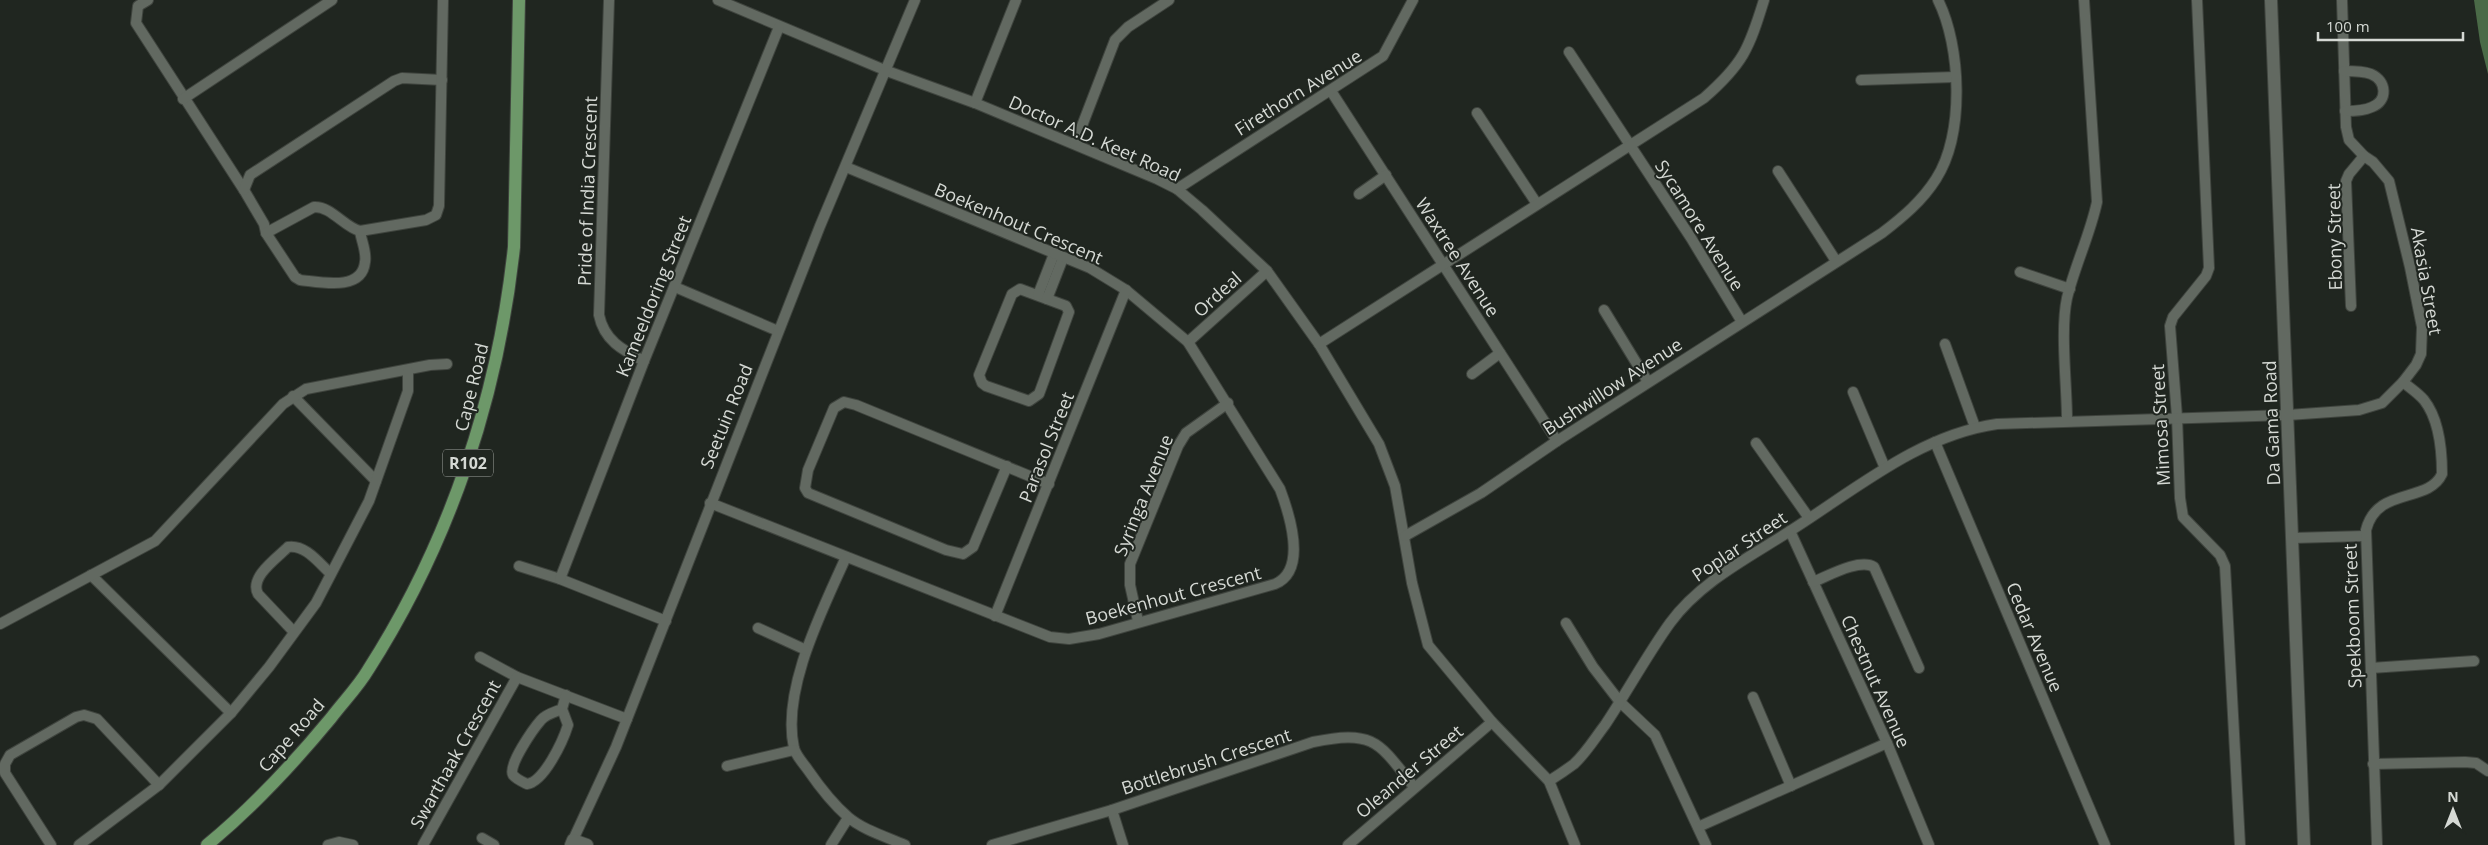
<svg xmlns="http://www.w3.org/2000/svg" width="2488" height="845" font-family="'Open Sans',sans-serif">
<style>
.water{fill:#4a6a47}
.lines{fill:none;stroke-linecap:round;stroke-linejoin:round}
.street-casing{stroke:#3f443e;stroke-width:12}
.secondary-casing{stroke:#3f443e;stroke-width:14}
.primary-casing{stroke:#3f443e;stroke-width:14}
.street{stroke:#626961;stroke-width:10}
.secondary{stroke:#626961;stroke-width:12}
.primary{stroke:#6d9869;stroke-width:12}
.labels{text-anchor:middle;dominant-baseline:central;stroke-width:4;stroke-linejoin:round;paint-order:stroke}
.shield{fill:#202620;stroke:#9fa39e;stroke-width:1}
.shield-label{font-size:16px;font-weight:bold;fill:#d5d9d4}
.street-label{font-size:18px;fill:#d5d9d4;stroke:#202620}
</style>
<rect width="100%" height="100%" fill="#202620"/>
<!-- water -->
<path class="water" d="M2474,0H2488V74L2480,42Z"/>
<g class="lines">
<!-- street casing -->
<g class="street-casing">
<g id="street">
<path d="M148,0L138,6L136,23L244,190L264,224L266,233L295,277L300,280C320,282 362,292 365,262C367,252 361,240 360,231"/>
<path d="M609,0L599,315C604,340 622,350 644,361"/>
<path d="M718,0L887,71L975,103L1157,179L1177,189L1202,210L1267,271L1319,344L1379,444L1395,486L1412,583L1428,645L1492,722L1549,781L1575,845"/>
<path d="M2197,0L2209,268L2206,276L2173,317L2170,326L2177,417L2180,498L2183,517L2220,555L2225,566L2240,845"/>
<path d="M2342,0L2346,127L2349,140L2364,156L2349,174L2346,181L2351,306"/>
<path d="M1569,52L1691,238L1742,322"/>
<path d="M2344,71C2353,71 2363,71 2371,74C2387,81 2388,101 2372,107C2364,111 2354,111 2345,111"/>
<path d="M1861,80L1955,77"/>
<path d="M1331,91L1557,441"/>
<path d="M183,99L332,0"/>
<path d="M975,103L1016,0"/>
<path d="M1477,113L1537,204"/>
<path d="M1075,144L1115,40L1128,27L1169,0"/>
<path d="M1778,171L1836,261"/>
<path d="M1177,189L1383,56L1413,0"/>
<path d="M244,190L250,175L394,81L402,78L442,80"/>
<path d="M1359,194L1386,175"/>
<path d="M266,233L314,207C331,206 344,227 360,231L426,220L436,215L439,206L443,0"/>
<path d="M2020,272L2070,289"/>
<path d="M675,287L778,331"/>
<path d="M1020,289L1066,306L1069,312L1039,394L1029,401L986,386L982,383L979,375L1012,294Z"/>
<path d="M1038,295L1054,254"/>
<path d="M1047,299L1063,258"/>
<path d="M1604,310L1648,382"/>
<path d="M1188,342L1267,271"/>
<path d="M1319,344L1704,98C1743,64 1749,49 1764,0"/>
<path d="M1945,344L1975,427"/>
<path d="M1472,374L1500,353"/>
<path d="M1853,392L1885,468"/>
<path d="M293,396L376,481"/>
<path d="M2067,420C2067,386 2060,330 2067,298C2075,265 2090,235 2097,202L2084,0"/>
<path d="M1935,442L2105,845"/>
<path d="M1756,443L1809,518"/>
<path d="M1007,466L973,547L963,554L946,550L808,493L805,488L808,470L834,408L844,402L856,405L1049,484"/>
<path d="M710,503L1050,637L1069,639L1099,634L1275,584C1308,570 1289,513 1280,489L1188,342L1126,290L1090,268L846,167"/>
<path d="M1790,531L1887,743L1929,845"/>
<path d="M1405,536L1481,493L1557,441L1882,233C1903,217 1922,201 1936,179C1965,134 1961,46 1938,0"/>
<path d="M2292,538L2365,536"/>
<path d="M846,557C823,609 781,690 794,748C796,756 804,764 808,770C819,786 833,804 848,817C863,830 887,837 905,845"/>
<path d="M519,566L560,579L666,621"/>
<path d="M91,575L231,713"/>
<path d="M560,579L644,361L779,27"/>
<path d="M1813,582C1828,576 1860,558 1874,567L1919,668"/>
<path d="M995,616L1126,290"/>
<path d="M1138,621L1130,585V564L1178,446L1186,433L1228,403"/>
<path d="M1566,623L1593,667L1620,702L1655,735L1706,845"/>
<path d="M0,624L155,541L283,404L306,389L430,365L447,364"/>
<path d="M758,628L806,650"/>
<path d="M293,631L258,594C249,577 277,558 288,547C305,544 319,563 330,573"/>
<path d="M480,657L517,677L627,719"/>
<path d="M2371,668L2474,661"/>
<path d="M1753,697L1791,786"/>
<path d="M562,709C555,712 546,714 541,720C534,728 507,766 513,775C516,779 523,782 527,784C544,782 563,741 568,725L562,709L566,695"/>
<path d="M2373,764L2465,762L2476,763L2488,771"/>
<path d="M727,766L794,750"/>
<path d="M1549,781C1557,776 1566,770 1574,764C1586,753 1595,738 1605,725C1627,692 1647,655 1670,623C1700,582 1748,558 1790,531C1855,490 1919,435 1997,424L2288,415L2359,410L2382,403L2403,382L2416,365L2421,354L2422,327L2410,267L2389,181L2373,162L2364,156"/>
<path d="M1112,810L1123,845"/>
<path d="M1698,827L1887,743"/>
<path d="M482,838L494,845"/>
<path d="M573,840L616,747L820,226L915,0"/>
<path d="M51,845L5,773V764L10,755L76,717L84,715L97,719L159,785"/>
<path d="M79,845L159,785L231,713L269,667L316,603L369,501L408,391V371"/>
<path d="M328,845L339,842L353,845"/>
<path d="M423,845L517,677"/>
<path d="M831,845L848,818"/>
<path d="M992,845L1112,810L1313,742C1374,730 1378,741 1414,787"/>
<path d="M1348,845L1492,722"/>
<path d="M2377,845L2366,530C2377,486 2428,504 2442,474C2442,451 2439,419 2424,400C2418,393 2410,388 2403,382"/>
</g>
</g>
<!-- secondary casing -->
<g class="secondary-casing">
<g id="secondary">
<path d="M2271,0L2304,845"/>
<path d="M571,845L573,840L587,845"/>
</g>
</g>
<!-- primary casing -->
<g class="primary-casing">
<path id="primary" d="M207,845C253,807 293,764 331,718C343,702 358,687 368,670C450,542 498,397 514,247L519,0"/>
</g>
<!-- street -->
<use href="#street" class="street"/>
<!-- secondary -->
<use href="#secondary" class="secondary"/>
<!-- primary -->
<use href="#primary" class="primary"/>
</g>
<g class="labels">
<!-- shield labels -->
<rect class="shield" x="443" y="449.5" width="50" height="27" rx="4"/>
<g class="shield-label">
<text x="468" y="463">R102</text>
</g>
<!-- street labels -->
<g class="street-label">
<text transform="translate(1298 92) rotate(-32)">Firethorn Avenue</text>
<text transform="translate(1095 138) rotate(24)">Doctor A.D. Keet Road</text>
<text transform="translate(587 191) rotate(-88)">Pride of India Crescent</text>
<text transform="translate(1019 223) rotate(23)">Boekenhout Crescent</text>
<text transform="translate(1700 225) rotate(58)">Sycamore Avenue</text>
<text transform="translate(2334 237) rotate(-91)">Ebony Street</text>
<text transform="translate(1458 257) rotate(57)">Waxtree Avenue</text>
<text transform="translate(2427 281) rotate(80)">Akasia Street</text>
<text transform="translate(1217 294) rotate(-42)">Ordeal</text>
<text transform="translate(653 296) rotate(-68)">Kameeldoring Street</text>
<text transform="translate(1612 386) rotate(-33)">Bushwillow Avenue</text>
<text transform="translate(471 387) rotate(-76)">Cape Road</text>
<text transform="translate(726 416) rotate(-68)">Seetuin Road</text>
<text transform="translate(2271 423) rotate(-92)">Da Gama Road</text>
<text transform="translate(2160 425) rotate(-93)">Mimosa Street</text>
<text transform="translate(1046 447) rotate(-68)">Parasol Street</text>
<text transform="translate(1143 495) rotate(-68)">Syringa Avenue</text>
<text transform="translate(1739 546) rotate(-34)">Poplar Street</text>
<text transform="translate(1173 595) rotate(-15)">Boekenhout Crescent</text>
<text transform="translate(2352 616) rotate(-92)">Spekboom Street</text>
<text transform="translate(2035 637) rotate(67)">Cedar Avenue</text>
<text transform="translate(1876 681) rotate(66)">Chestnut Avenue</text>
<text transform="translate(291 735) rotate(-49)">Cape Road</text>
<text transform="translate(455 754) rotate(-61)">Swarthaak Crescent</text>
<text transform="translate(1206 761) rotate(-18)">Bottlebrush Crescent</text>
<text transform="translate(1409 771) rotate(-40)">Oleander Street</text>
</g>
</g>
<!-- north arrow -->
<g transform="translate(2453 810)" stroke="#202620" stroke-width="4" paint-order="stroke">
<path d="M0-4L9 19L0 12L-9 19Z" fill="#d5d9d4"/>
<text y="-8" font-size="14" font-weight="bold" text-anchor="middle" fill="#d5d9d4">N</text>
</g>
<!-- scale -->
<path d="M2318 32v8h145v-8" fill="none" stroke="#d5d9d4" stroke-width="2.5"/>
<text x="2326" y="32" font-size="15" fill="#d5d9d4" stroke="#202620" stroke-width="4" paint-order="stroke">100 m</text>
</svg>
